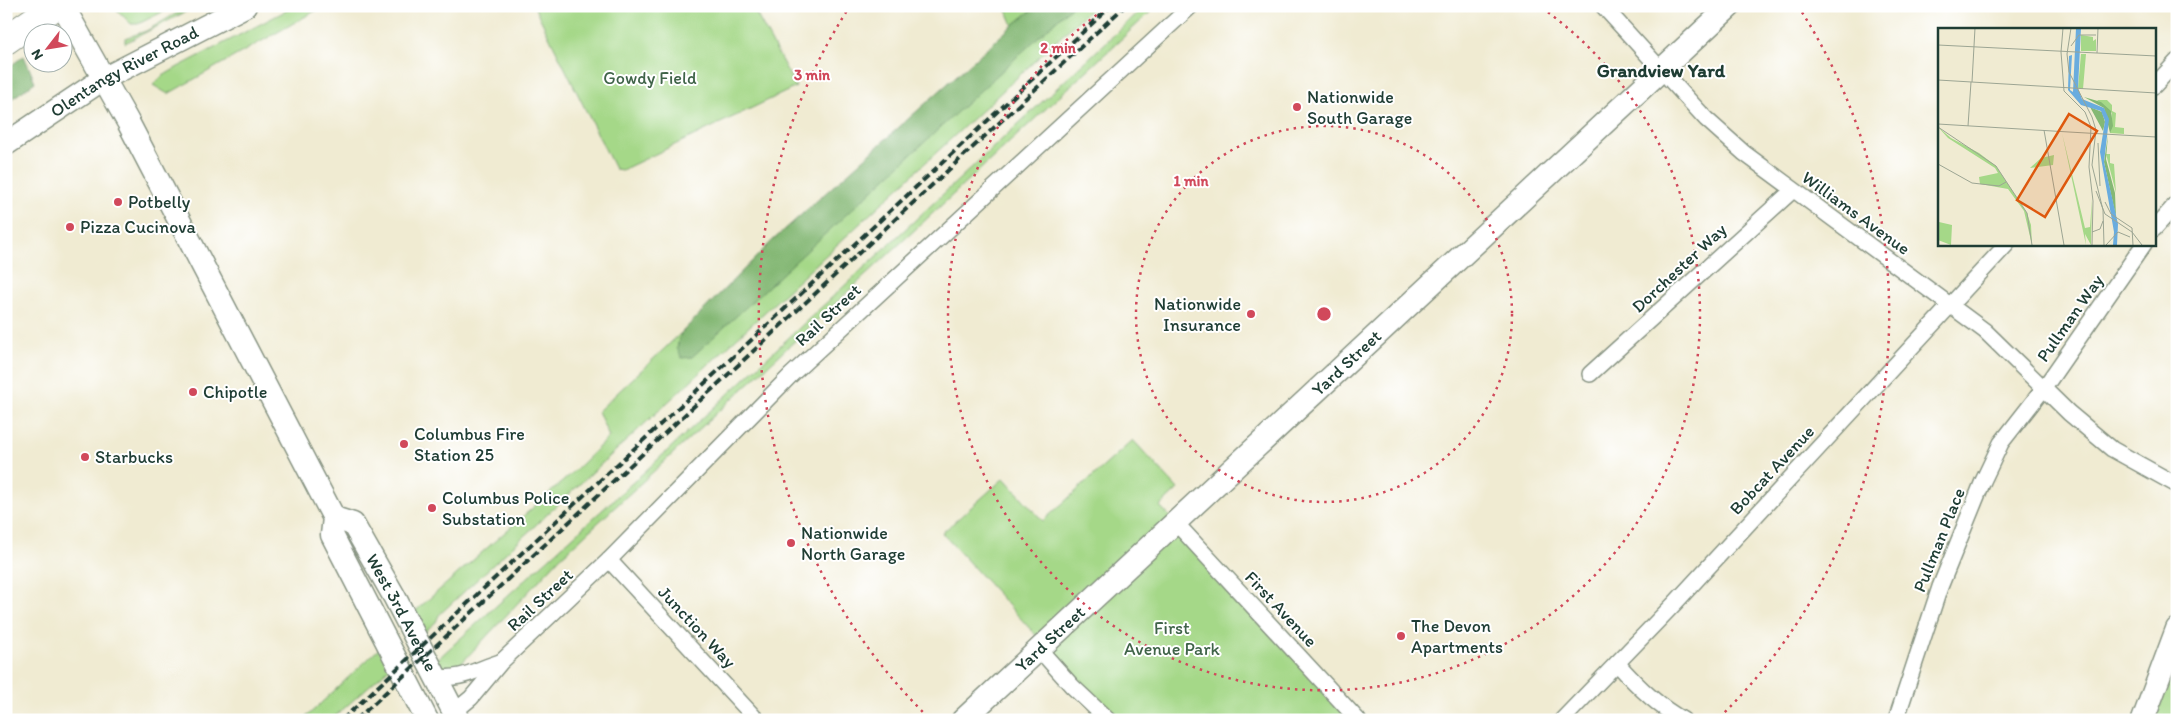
<svg xmlns="http://www.w3.org/2000/svg" width="2183" height="726" font-family="Itim,sans-serif">
<style>
.green{fill:#a5d888;stroke:#628a5e}
.forest{fill:#84b874;stroke:#527a54}
.lines{fill:none;stroke-linecap:round;stroke-linejoin:round}
.street-casing{stroke:#889483;stroke-width:18}
.secondary-casing{stroke:#889483;stroke-width:25}
.highway-casing{stroke:#889483;stroke-width:30}
.street{stroke:#fff;stroke-width:15}
.secondary{stroke:#fff;stroke-width:22}
.highway{stroke:#fff;stroke-width:28}
.rail{stroke:#1f3d34;stroke-width:4;stroke-dasharray:8 4;stroke-linecap:butt}
.ring{fill:none;stroke:#d1495b;stroke-width:2.5;stroke-dasharray:2.5 5}
.poi-dot{fill:#d1495b;stroke:#fff;stroke-width:2}
.labels{text-anchor:middle;dominant-baseline:central;stroke-width:4;stroke-linejoin:round;paint-order:stroke}
.street-label{font-size:18px;fill:#1f3d34;stroke:#fff}
.park-label{font-size:18px;fill:#406449;stroke:#fff}
.poi-label{font-size:18px;fill:#1f3d34;stroke:#fff;text-anchor:start}
.neighbourhood-label{font-size:19px;font-weight:bold;fill:#1f3d34;stroke:#fff}
.inset-road{fill:none;stroke:#9ca593;stroke-width:1}
.view{fill:#de580e;fill-opacity:0.15;stroke:#de580e;stroke-width:2.5}
.inset-edge{fill:none;stroke:#1f3d34;stroke-width:2.5}
.centre{fill:#d1495b;stroke:#fff;stroke-width:2.5}
.ring-label{font-size:15px;text-anchor:middle;font-weight:bold;fill:#d1495b;stroke:#fff;stroke-width:4;stroke-linejoin:round;paint-order:stroke}
</style>
<rect width="100%" height="100%" fill="#fff"/>
<filter id="ink" filterUnits="userSpaceOnUse"><feTurbulence type="fractalNoise" baseFrequency=".02" numOctaves="2"/><feDisplacementMap in="SourceGraphic" scale="10" xChannelSelector="R" yChannelSelector="G"/><feConvolveMatrix kernelMatrix="1 2 1 2 8 2 1 2 1" color-interpolation-filters="sRGB"/></filter>
<filter id="wash" filterUnits="userSpaceOnUse"><feTurbulence type="fractalNoise" baseFrequency=".0096" numOctaves="4" result="noise"/><feDisplacementMap in="SourceGraphic" scale="20" xChannelSelector="R" yChannelSelector="G"/><feGaussianBlur stdDeviation="1.12" result="paint"/><feColorMatrix in="noise" values="0 0 0 0 0 0 0 0 0 0 0 0 0 0 0 0 0 1.4 0 .05"/><feComposite in="paint" operator="in"/></filter>
<g filter="url(#wash)">
<rect width="100%" height="100%" fill="#f0ebd2"/>
<!-- green -->
<g class="green">
<path d="M113,6H175L138,24H131Z"/>
<path d="M189,6H197L125,43V38L146,31Z"/>
<path d="M295,6H324L168,94L153,85L161,77L178,67Z"/>
<path d="M534,6H752L796,87L622,170L615,169Z"/>
<path d="M1012,6H1037L1013,25L1007,11Z"/>
<path d="M1072,6H1094L439,615L436,622L423,633L413,613L570,475L609,437L598,411L681,333L677,348L1006,65Z"/>
<path d="M1145,6H1157L560,558L457,668L445,674L431,665L653,464Z"/>
<path d="M1133,440L1178,489L1160,506L1358,720H1108L1044,644L942,533L1004,478L1043,521Z"/>
<path d="M2177,629V720H2143Z"/>
<path d="M384,644L395,663L331,720H303Z"/>
</g>
<!-- forest -->
<g class="forest">
<path d="M1037,6H1072L692,357L682,358L677,348L681,333L772,241L1013,25Z"/>
<path d="M24,56L35,82L6,103V69Z"/>
</g>
</g>
<g filter="url(#ink)">
<g class="lines">
<!-- street casing -->
<g class="street-casing">
<g id="street">
<path d="M1603,6L1706,119L1744,153L1985,331L2069,413L2112,449L2177,485"/>
<path d="M2154,86L2177,61"/>
<path d="M2154,229L2177,203"/>
<path d="M1590,374L1793,190"/>
<path d="M1176,523L1358,720"/>
<path d="M609,560L757,720"/>
<path d="M1039,649L1072,686L1108,720"/>
<path d="M1617,663C1636,685 1657,706 1683,720"/>
<path d="M435,676C459,682 477,669 500,662"/>
<path d="M454,712L471,698L501,662L609,560L791,375L1191,6"/>
<path d="M1562,720L1675,603L2007,244"/>
<path d="M1896,720L1940,587L1983,481L2001,443L2044,388L2144,244"/>
</g>
</g>
<!-- secondary casing -->
<g class="secondary-casing">
<g id="secondary">
<path d="M63,6L128,122L334,518L332,535L427,720"/>
<path id="s1" d="M6,144L103,79L245,6"/>
<path id="s2" d="M334,518L353,524L394,596L458,720"/>
<path id="s3" d="M963,720L1730,6"/>
<path d="M2143,720L2177,629"/>
</g>
</g>
<!-- highway casing -->
<g class="highway-casing">
<path id="highway" d="M6,40L55,6"/>
</g>
<!-- street -->
<use href="#street" class="street"/>
<!-- secondary -->
<use href="#secondary" class="secondary"/>
<!-- highway -->
<use href="#highway" class="highway"/>
<!-- rail -->
<g class="rail">
<path d="M342,720L1111,6"/>
<path d="M356,720L1125,6"/>
</g>
</g>
</g>
<!-- distance rings -->
<g class="ring">
<circle cx="1324" cy="314" r="188"/>
<path d="M1542 8A376 376 0 1 1 1106 8"/>
<path d="M928 717A565 565 0 0 1 850 6M1798 6A565 565 0 0 1 1720 717"/>
</g>
<!-- markers -->
<g class="poi-dot">
<circle cx="1297" cy="107" r="5"/>
<circle cx="118" cy="202" r="5"/>
<circle cx="70" cy="227" r="5"/>
<circle cx="1251" cy="314" r="5"/>
<circle cx="193" cy="392" r="5"/>
<circle cx="404" cy="444" r="5"/>
<circle cx="85" cy="457" r="5"/>
<circle cx="432" cy="508" r="5"/>
<circle cx="791" cy="543" r="5"/>
<circle cx="1401" cy="636" r="5"/>
</g>
<g class="labels">
<!-- street labels -->
<g class="street-label">
<text stroke="none"><textPath href="#s1" startOffset="139">Olentangy River Road</textPath></text>
<text transform="translate(1856 213) rotate(36)">Williams Avenue</text>
<text transform="translate(1679 268) rotate(-43)">Dorchester Way</text>
<text transform="translate(828 315) rotate(-43)">Rail Street</text>
<text transform="translate(2070 318) rotate(-55)">Pullman Way</text>
<text stroke="none"><textPath href="#s3" startOffset="524">Yard Street</textPath></text>
<text transform="translate(1772 470) rotate(-47)">Bobcat Avenue</text>
<text transform="translate(1939 540) rotate(-68)">Pullman Place</text>
<text transform="translate(540 600) rotate(-43)">Rail Street</text>
<text transform="translate(1281 609) rotate(47)">First Avenue</text>
<text stroke="none"><textPath href="#s2" startOffset="121">West 3rd Avenue</textPath></text>
<text transform="translate(697 627) rotate(47)">Junction Way</text>
<text stroke="none"><textPath href="#s3" startOffset="119">Yard Street</textPath></text>
</g>
<!-- park labels -->
<g class="park-label">
<text x="650" y="78">Gowdy Field</text>
<text x="1172" y="628">First<tspan x="1172" dy="21">Avenue Park</tspan></text>
</g>
<!-- poi labels -->
<g class="poi-label">
<text x="1307" y="97">Nationwide<tspan x="1307" dy="21">South Garage</tspan></text>
<text x="128" y="202">Potbelly</text>
<text x="80" y="227">Pizza Cucinova</text>
<text x="1241" y="304" text-anchor="end">Nationwide<tspan x="1241" dy="21">Insurance</tspan></text>
<text x="203" y="392">Chipotle</text>
<text x="414" y="434">Columbus Fire<tspan x="414" dy="21">Station 25</tspan></text>
<text x="95" y="457">Starbucks</text>
<text x="442" y="498">Columbus Police<tspan x="442" dy="21">Substation</tspan></text>
<text x="801" y="533">Nationwide<tspan x="801" dy="21">North Garage</tspan></text>
<text x="1411" y="626">The Devon<tspan x="1411" dy="21">Apartments</tspan></text>
</g>
<!-- neighbourhood labels -->
<g class="neighbourhood-label">
<text x="1661" y="70">Grandview Yard</text>
</g>
</g>
<!-- overview -->
<g transform="translate(1938 28)">
<rect width="218" height="218" fill="#f0ebd2"/>
<path d="M143,7L155,9V13L158,11V23H143ZM143,26H148L145,61L140,60ZM159,72H169L174,77V83L178,85L177,99L186,100V106L172,105L174,85ZM0,99L13,110L41,125L58,138L89,185L93,197L94,217L86,183L70,161L42,156L41,149L60,145L57,140L10,110ZM124,105L147,200L152,199L154,171L153,217L147,206L148,217ZM168,126H172V135L176,136L178,165ZM116,127L115,137L92,140L103,130ZM1,194L14,197L13,217L0,212Z" fill="#a5d888"/>
<path d="M146,69L163,74L173,83L175,98L172,105L166,80ZM152,79L164,84L167,94L165,103ZM170,107L168,131L177,165L178,189L166,134Z" fill="#84b874"/>
<path d="M138,0H143L140,60L144,71L166,80L171,91L166,134L180,196L179,217H175L176,204L162,124L167,93L163,83L143,77L130,62L131,28L134,27L132,62L135,64Z" fill="#69acde"/>
<path class="inset-road" d="M125,0L123,24L126,63L147,84L153,99L151,139L155,173L154,217M133,0L129,26L131,44L154,89L158,102L154,137L165,182L166,217M0,17L218,28M133,18L141,7H158M159,25L160,0M0,52L218,65M34,54L37,0M0,96L131,104M30,98L33,54M0,99L58,138L89,185L94,217M106,102L126,217M131,104L218,109M160,115L162,158M0,136L34,155L61,158L68,154M158,163L167,186L194,204L204,217M167,174L173,186L194,200L195,217M154,204L162,201L165,193M168,217L180,204L192,209"/>
<path class="view" d="M131,86L159,103L107,189L79,172Z"/>
<rect width="218" height="218" class="inset-edge"/>
</g>
<circle cx="1324" cy="314" r="8" class="centre"/>
<g class="ring-label">
<text x="1058" y="53">2 min</text>
<text x="812" y="80">3 min</text>
<text x="1191" y="186">1 min</text>
</g>
<!-- margin -->
<rect width="2183" height="726" fill="none" stroke="#fff" stroke-width="25"/>
<!-- north arrow -->
<g transform="translate(48 48) rotate(239)"><circle r="24" fill="#ffffff" stroke="#a5b1ae"/>
<path d="M0-4L9 19L0 12L-9 19Z" fill="#d1495b"/>
<text y="-8" font-size="14" font-weight="bold" text-anchor="middle" fill="#1f3d34">N</text>
</g>
</svg>
